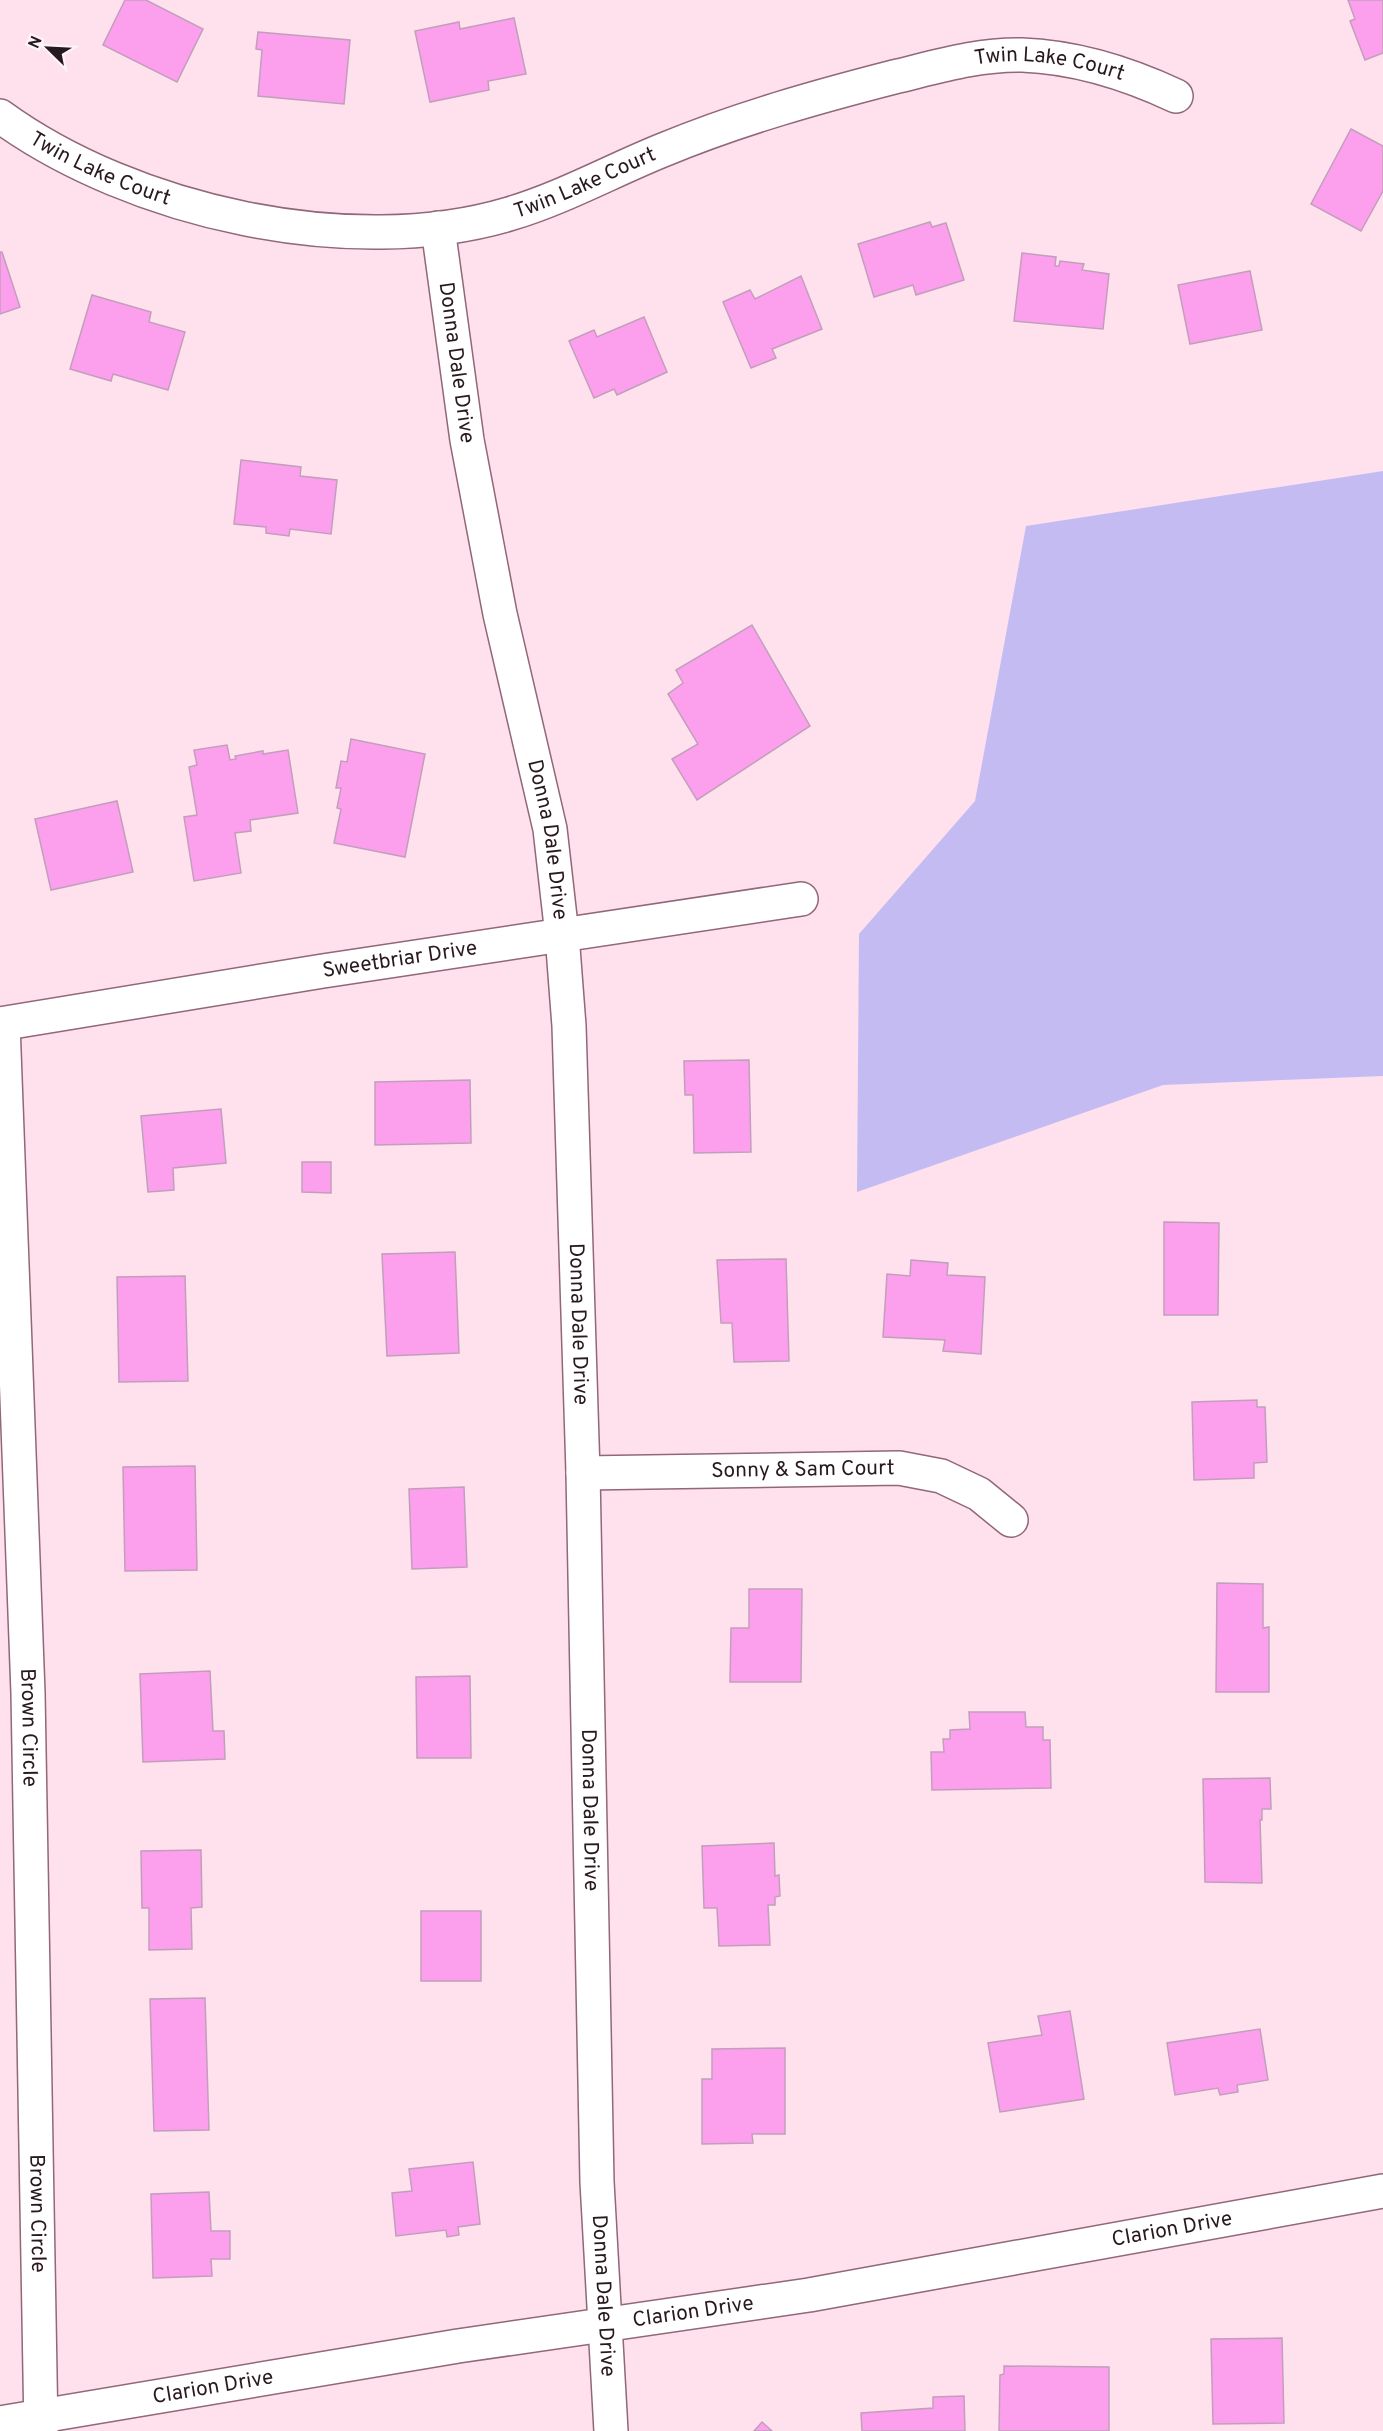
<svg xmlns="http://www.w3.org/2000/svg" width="1383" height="2431" font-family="Overpass,sans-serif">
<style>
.green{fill:#c5bbf3}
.building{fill:#fca0ee;stroke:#c29ebc;stroke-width:1.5}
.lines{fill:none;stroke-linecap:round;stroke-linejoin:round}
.street-casing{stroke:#916779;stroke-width:36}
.street{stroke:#fff;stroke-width:33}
.labels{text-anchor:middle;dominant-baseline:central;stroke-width:5;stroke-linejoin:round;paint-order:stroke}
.street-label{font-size:21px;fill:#28181f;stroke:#fef4f8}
</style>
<rect width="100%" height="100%" fill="#fee1ec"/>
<!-- green -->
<path class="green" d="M1383,471V1076L1163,1085L857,1192L859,934L975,801L1026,526Z"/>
<!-- building -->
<g class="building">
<path d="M125,0H146L203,29L177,82L103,45Z"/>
<path d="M1348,0H1383V53L1365,60L1350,21L1355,19Z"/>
<path d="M514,18L526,74L488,81L489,90L430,102L415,31L459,22L460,29Z"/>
<path d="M258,32L350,40L344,104L258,96L262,50L256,49Z"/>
<path d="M1351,129L1383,146V191L1361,231L1311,204Z"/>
<path d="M930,222L932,227L946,223L964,280L916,295L913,285L874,297L858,244Z"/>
<path d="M0,252H2L20,307L0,314Z"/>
<path d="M1022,253L1056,257L1055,266H1059L1060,261L1084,264L1082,270L1109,274L1103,329L1014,321Z"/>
<path d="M1250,271L1262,330L1190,344L1178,285Z"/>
<path d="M801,276L822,329L772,349L776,358L751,368L723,302L750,290L755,299Z"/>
<path d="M92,295L151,312L149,322L185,332L168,390L113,374L111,381L70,369Z"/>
<path d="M644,317L667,372L617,395L614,389L594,398L569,341L594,330L597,337Z"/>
<path d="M241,460L301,467L300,476L337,480L331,534L290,529L289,536L266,533V527L234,524Z"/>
<path d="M752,625L810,726L697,800L672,759L698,744L668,694L683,683L676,670Z"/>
<path d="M351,739L425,754L405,857L334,843L341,809L337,808L341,788H336L341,761L347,762Z"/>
<path d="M227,745L230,760L236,759L235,756L263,751V754L288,750L298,813L250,820L251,831L235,833L241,873L194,881L184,817L197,815L189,767L197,765L194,750Z"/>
<path d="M117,801L133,872L51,890L35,819Z"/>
<path d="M749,1060L751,1152L694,1153L693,1095H685L684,1061Z"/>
<path d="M470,1080L471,1143L375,1145V1082Z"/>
<path d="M221,1109L226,1163L173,1168L174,1190L148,1192L141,1116Z"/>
<path d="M302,1162H331V1193L302,1192Z"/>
<path d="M1164,1222L1219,1223L1218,1315H1164Z"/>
<path d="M455,1252L459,1353L387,1356L382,1254Z"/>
<path d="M786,1259L789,1361L734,1362L732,1323H721L717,1260Z"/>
<path d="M911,1260L948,1263L947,1275L985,1277L981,1354L943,1351L945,1340L883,1337L887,1274L910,1276Z"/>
<path d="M185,1276L188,1381L119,1382L117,1277Z"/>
<path d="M1257,1400V1407H1265L1267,1462L1254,1463V1478L1194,1480L1192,1402Z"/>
<path d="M195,1466L197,1570L125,1571L123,1467Z"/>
<path d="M464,1487L467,1567L412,1569L409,1489Z"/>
<path d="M1217,1583L1263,1584V1628L1269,1627V1692H1216Z"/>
<path d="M749,1589H802L801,1682H730L731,1628H749Z"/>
<path d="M210,1671L213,1731H224L225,1759L143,1762L140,1674Z"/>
<path d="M470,1676L471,1758H417L416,1677Z"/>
<path d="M969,1712H1025L1026,1727H1043V1740H1050L1051,1788L932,1790L931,1752H944L943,1739H950V1730L970,1729Z"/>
<path d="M1270,1778L1271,1809H1262V1820H1260L1262,1883L1205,1882L1203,1779Z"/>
<path d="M774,1843L775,1876L779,1875L780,1896L775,1897V1905H768L770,1945L719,1946L717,1908H704L702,1846Z"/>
<path d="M201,1850L202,1907L191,1908L192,1949L149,1950V1908H142L141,1851Z"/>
<rect x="421" y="1911" width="60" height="70"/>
<path d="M205,1998L209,2130L154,2131L150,1999Z"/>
<path d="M1070,2011L1084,2099L1000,2112L988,2043L1042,2035L1038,2016Z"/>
<path d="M1260,2029L1268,2080L1237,2085L1238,2092L1220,2095L1218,2088L1175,2095L1167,2043Z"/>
<path d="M785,2048V2134H752L753,2143L702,2144V2079H712V2049Z"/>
<path d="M473,2162L480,2224L458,2227L459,2235L447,2237L446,2230L396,2236L392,2193L412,2191L409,2169Z"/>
<path d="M209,2192L211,2231H230V2259H211L212,2276L153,2278L151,2194Z"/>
<path d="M1282,2338L1284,2423L1213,2424L1211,2339Z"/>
<path d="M1004,2366L1109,2367V2431H999L1000,2375L1004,2374Z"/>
<path d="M964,2396L965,2431H862L861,2413L933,2408V2397Z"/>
<path d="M762,2422L772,2431H754Z"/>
</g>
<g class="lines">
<!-- street casing -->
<g class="street-casing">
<g id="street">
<path id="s1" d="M0,116C132,212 351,261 509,214C563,198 611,171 663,150C738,119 816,97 894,77C936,67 978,54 1022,55C1077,57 1127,73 1176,96"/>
<path id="s2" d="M438,228L467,440L500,614L550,829L562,935L569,1026L583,1473L597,2182L611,2431"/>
<path id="s3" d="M0,1024L323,971L801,899"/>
<path id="s4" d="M3,1024L28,1693L41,2431"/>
<path id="s5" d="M583,1473L899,1468L941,1476L979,1494L1011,1520"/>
<path id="s6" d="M0,2423L458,2346L809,2295L1383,2191"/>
</g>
</g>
<!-- street -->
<use href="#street" class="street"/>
</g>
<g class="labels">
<!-- street labels -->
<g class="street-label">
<text stroke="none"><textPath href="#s1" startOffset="1102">Twin Lake Court</textPath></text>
<text stroke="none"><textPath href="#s1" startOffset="114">Twin Lake Court</textPath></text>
<text stroke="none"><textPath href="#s1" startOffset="616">Twin Lake Court</textPath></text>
<text stroke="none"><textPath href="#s2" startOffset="136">Donna Dale Drive</textPath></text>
<text stroke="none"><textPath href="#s2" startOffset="622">Donna Dale Drive</textPath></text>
<text stroke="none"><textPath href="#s3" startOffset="405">Sweetbriar Drive</textPath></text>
<text stroke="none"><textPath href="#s2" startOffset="1108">Donna Dale Drive</textPath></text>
<text stroke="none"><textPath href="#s5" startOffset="220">Sonny &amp; Sam Court</textPath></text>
<text stroke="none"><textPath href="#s4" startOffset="704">Brown Circle</textPath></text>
<text stroke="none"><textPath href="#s2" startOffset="1594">Donna Dale Drive</textPath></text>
<text stroke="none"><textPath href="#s4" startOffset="1190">Brown Circle</textPath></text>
<text stroke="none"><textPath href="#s6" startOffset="1188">Clarion Drive</textPath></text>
<text stroke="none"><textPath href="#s2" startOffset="2080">Donna Dale Drive</textPath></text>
<text stroke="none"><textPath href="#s6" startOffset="702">Clarion Drive</textPath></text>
<text stroke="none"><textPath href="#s6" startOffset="216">Clarion Drive</textPath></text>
</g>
</g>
<!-- north arrow -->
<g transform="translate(48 48) rotate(294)" stroke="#fef4f8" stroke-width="4.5" paint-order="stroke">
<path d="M0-4.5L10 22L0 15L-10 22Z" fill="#28181f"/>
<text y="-9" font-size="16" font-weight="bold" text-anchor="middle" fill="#28181f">N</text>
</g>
</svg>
